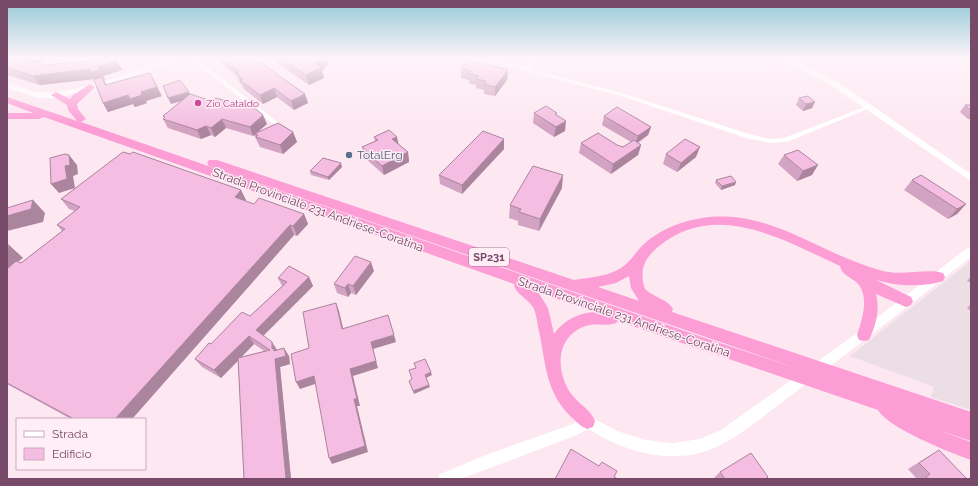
<svg xmlns="http://www.w3.org/2000/svg" width="978" height="486" font-family="Raleway,sans-serif">
<style>
.industrial{fill:#ecdee5}
.lines{fill:none;stroke-linecap:round;stroke-linejoin:round}
.minor{fill:#fff;fill-rule:evenodd}
.tertiary{fill:#fff;fill-rule:evenodd}
.secondary{fill:#fff;fill-rule:evenodd}
.trunk{fill:#fc9dd6;fill-rule:evenodd}
.wall{fill:#d2a3c2;fill-rule:evenodd}
.shaded-wall{fill:#ab849e}
.building{fill:#f4bde1;stroke:#ab849e}
.hotel-dot{fill:#d1479c;stroke:#ffeef6;stroke-width:1.5}
.service-dot{fill:#5c6f8a;stroke:#ffeef6;stroke-width:1.5}
.labels{text-anchor:middle;dominant-baseline:central;stroke-width:3;stroke-linejoin:round;paint-order:stroke}
.far-hotel-label{font-size:10px;fill:#b23c85;stroke:#ffeef6;text-anchor:start}
.shield{fill:#ffeef6;stroke:#a07b94;stroke-width:1}
.shield-label{font-size:11px;font-weight:bold;fill:#784a6a}
.service-label{font-size:12px;fill:#4e5e75;stroke:#ffeef6;text-anchor:start}
.street-label{font-size:12px;fill:#784a6a;stroke:#ffeef6}
</style>
<rect width="100%" height="100%" fill="#fde7f1"/>
<!-- industrial -->
<path class="industrial" d="M971,261V410L931,397L934,387L850,356Z"/>
<g class="lines">
<!-- minor -->
<g class="minor">
<path d="M189,58H196L280,124V126H276Z"/>
<path d="M475,58H486L525,68L535,58H542L530,69L622,93L749,134L770,139L784,138L867,106L869,105L872,107L787,142L770,143L746,138L618,95Z"/>
</g>
<!-- tertiary -->
<g class="tertiary">
<path d="M779,58H788L838,82L971,174V181L832,86Z"/>
<path d="M971,247V257C911,304 851,351 789,397C761,417 733,444 700,453C660,463 621,449 588,429L577,435L461,479H438L440,474L488,454L573,424L587,415L617,431L646,440L673,443L700,439L721,430L860,331L967,248Z"/>
</g>
<!-- secondary -->
<path class="secondary" d="M174,58H187L93,89L56,98H38L7,88V83C18,85 29,91 39,92C72,96 141,69 174,58Z"/>
<!-- trunk -->
<path class="trunk" d="M90,84L95,87L77,104L78,109L86,119L81,122L705,338L799,369L209,166L207,163L209,160H217L574,280C590,277 607,277 621,268C629,263 634,255 640,248C651,236 666,228 681,223C760,198 811,252 883,271C901,276 928,268 943,273L945,277L943,281C922,288 894,286 874,279L911,297L913,301L911,305L906,307L876,294C880,310 876,325 869,340L864,341L859,340L857,335C862,320 871,294 855,281C849,277 841,273 840,266C783,240 716,199 658,247C644,259 639,270 645,289C653,297 669,300 673,309L672,312L971,412V441L938,430L971,442V460C951,453 888,428 878,410L618,321L616,323C605,327 594,322 583,327C554,339 556,375 573,396C580,405 591,410 595,421L593,427L587,429C580,426 576,421 570,416C545,390 546,364 539,331C537,324 537,316 534,309C530,300 514,293 514,284L44,117L39,119H7V113H33L7,103V97L77,121L68,110L67,105L51,95L56,92L70,99L73,95ZM629,276L631,288L639,301L598,287L616,283ZM538,292L594,312C578,313 563,321 554,334L548,308Z"/>
</g>
<!-- wall -->
<g class="wall">
<path d="M7,58H47L39,63L45,65L115,58L122,70L103,76L105,80H104L106,84L162,96L146,101L147,103L135,107L133,104L108,112L103,103L95,79L40,85L7,75Z"/>
<path d="M219,58H254L305,94L308,103L294,110L277,97L263,104L244,89L242,85L240,83L237,76L222,64Z"/>
<path d="M270,58H327L328,65L324,67L325,69L322,70L324,78L309,85Z"/>
<path d="M461,68L508,70L507,80L495,96L484,94V90L476,88V85L469,83V80L461,78Z"/>
<path d="M189,92L190,94L267,124L258,132H293L297,142L283,154L260,147L254,135L253,136L226,128L215,137L211,135L201,139L168,128L163,119L164,118L163,116L181,101L171,104Z"/>
<path d="M799,98L815,102L812,108L803,111L796,105Z"/>
<path d="M965,105H971V119H968L960,112Z"/>
<path d="M534,113L565,131L554,137L533,123Z"/>
<path d="M604,116L651,127L648,135L638,143L641,145L638,155L611,174L579,153L581,143L623,147L631,142L602,125Z"/>
<path d="M374,137L398,145L408,152L409,162L384,175L364,157L362,147L375,141Z"/>
<path d="M504,139V149L462,194L440,184L439,175Z"/>
<path d="M666,154L696,157L677,172L663,164Z"/>
<path d="M784,155L812,175L797,181L778,164Z"/>
<path d="M342,167L329,180L311,175L310,171Z"/>
<path d="M716,180L735,185L721,190L715,183Z"/>
<path d="M912,180L966,204L957,214L948,219L904,190Z"/>
<path d="M562,188L539,231L518,225V221L509,218L510,205Z"/>
<path d="M61,199L246,200L245,201L254,204L304,214L308,224L297,236L294,235L132,419H71L7,384V244L10,246L23,258L18,262L21,263L62,231L57,225L75,211L69,209Z"/>
<path d="M374,271L356,295L351,293L348,297L337,293L334,284Z"/>
<path d="M971,276V283L967,281Z"/>
<path d="M309,277L313,286L263,336L277,350L289,356L290,364L280,367L291,479H244L238,361L221,378L202,367L195,359L211,344L250,316L282,286L278,278ZM254,344L264,351L241,357Z"/>
<path d="M971,304V311L967,308Z"/>
<path d="M939,450L967,479H917L908,469Z"/>
<path d="M720,472L766,479H714V478Z"/>
</g>
<!-- shaded-wall -->
<g class="shaded-wall">
<path d="M25,58H47L30,68L24,59Z"/>
<path d="M321,58H327L328,65L324,67L325,69L322,70L324,78L309,85L306,75L314,62Z"/>
<path d="M117,61L122,70L103,76L105,80H104L107,86L97,82L95,79L40,85L33,76Z"/>
<path d="M508,70L507,80L495,96V87Z"/>
<path d="M150,73L162,96L146,101L147,103L135,107L133,104L108,112L103,103L128,95L141,92Z"/>
<path d="M274,88L277,97L263,104L260,95Z"/>
<path d="M189,92L191,98L171,104L168,98Z"/>
<path d="M305,94L308,103L294,110L291,101Z"/>
<path d="M815,102L812,108L803,111L806,104Z"/>
<path d="M263,115L267,124L255,134H254V135L253,136L250,127Z"/>
<path d="M222,119L226,128L215,137L211,128Z"/>
<path d="M566,121L565,131L554,137L556,127Z"/>
<path d="M206,126L211,135L201,139L197,130Z"/>
<path d="M651,127L648,135L635,144L638,136Z"/>
<path d="M293,132L297,142L283,154L280,145Z"/>
<path d="M397,137L399,146L392,139Z"/>
<path d="M504,139V149L462,194V185Z"/>
<path d="M641,145L638,155L611,174L613,164Z"/>
<path d="M700,147L696,157L677,172L681,163Z"/>
<path d="M408,152L409,162L384,175L382,166Z"/>
<path d="M69,155L77,165L78,174L73,176L75,188L59,193L51,184L65,166Z"/>
<path d="M341,163L342,167L329,180L328,177Z"/>
<path d="M818,165L812,175L797,181L803,171Z"/>
<path d="M563,175L562,188L539,231L540,219Z"/>
<path d="M736,182L735,185L721,190L722,186Z"/>
<path d="M241,190L246,200L239,206L235,197Z"/>
<path d="M33,200L45,213L43,222L7,231V216Z"/>
<path d="M966,204L957,214L948,219L957,209Z"/>
<path d="M304,214L308,224L297,236L293,226Z"/>
<path d="M290,225L294,235L132,419H115Z"/>
<path d="M10,246L23,258L8,269L7,268V248Z"/>
<path d="M371,262L374,271L356,295L353,286Z"/>
<path d="M309,277L313,286L261,338L256,330Z"/>
<path d="M348,284L351,293L348,297L345,288Z"/>
<path d="M336,303L339,311L345,336L342,329Z"/>
<path d="M394,335L396,342L373,349L378,368L353,376L360,406H357L368,452L332,464L329,458L354,399L350,369L371,342Z"/>
<path d="M249,336L254,344L221,378L214,370Z"/>
<path d="M272,342L277,350L284,348L289,356L290,364L280,367L291,479H286Z"/>
<path d="M431,372L432,375L426,378L425,375Z"/>
<path d="M314,376L318,383L300,389L296,382Z"/>
<path d="M429,385L430,387L414,394L413,391Z"/>
</g>
<!-- building -->
<g class="building">
<path d="M7,58H25L24,59L45,65L84,62L96,58H115L117,61L98,67L99,70L91,72L90,69L33,76L7,68Z"/>
<path d="M222,58H254L305,94L291,101L274,88L260,95L240,80L243,79L236,73L239,72Z"/>
<path d="M281,58H321L322,59L314,62L321,68L306,75Z"/>
<path d="M468,60L508,70L495,87L484,84L486,81L476,79L478,76L468,73L471,71L461,68Z"/>
<path d="M150,73L157,87L141,92L142,95L130,99L128,95L103,103L94,80L102,77L105,85Z"/>
<path d="M180,80L189,92L168,98L163,86Z"/>
<path d="M190,94L212,101L216,98L248,107L251,105L263,115L250,127L222,119L211,128L206,126L197,130L163,119L165,117L163,116Z"/>
<path d="M808,96L815,102L806,104L799,98Z"/>
<path d="M965,105H971V111Z"/>
<path d="M546,106L557,113L555,114L566,121L556,127L534,113Z"/>
<path d="M617,107L651,127L638,136L604,116Z"/>
<path d="M278,123L293,132L280,145L256,137L258,135L254,134Z"/>
<path d="M389,130L397,137L392,139L408,152L382,166L362,147L378,140L374,137Z"/>
<path d="M483,131L504,139L462,185L439,175Z"/>
<path d="M598,133L617,145L623,147L634,140L641,145L613,164L581,143Z"/>
<path d="M685,139L700,147L681,163L666,154Z"/>
<path d="M798,150L818,165L803,171L784,155Z"/>
<path d="M123,152L130,154L133,152L241,190L235,197L254,204L259,198L304,214L293,226L290,225L115,419H74L7,383V269L16,261L21,263L65,229L57,225L80,207L61,199Z"/>
<path d="M65,154L69,155L70,165L65,166L67,179L51,184L50,158Z"/>
<path d="M323,158L341,163L328,177L310,171Z"/>
<path d="M533,166L563,175L540,219L519,212L521,209L510,205Z"/>
<path d="M921,175L966,204L957,209L912,180Z"/>
<path d="M731,176L736,182L722,186L716,180Z"/>
<path d="M33,200L31,209L7,216V208Z"/>
<path d="M7,244L10,246L7,248Z"/>
<path d="M355,256L371,262L353,286L348,284L345,288L334,284Z"/>
<path d="M289,266L309,277L256,330L272,342V349L274,348V351L284,348L286,356L275,359L286,479H244L238,358L270,350L249,336L214,370L195,359L209,343L211,344L242,312L250,316L287,282L278,278Z"/>
<path d="M336,303L342,329L388,315L394,335L371,342L376,361L350,369L357,399H354L365,446L329,458L314,376L296,382L291,354L309,348L303,312Z"/>
<path d="M425,359L431,372L425,375L429,385L413,391L409,381L412,379L409,370L416,368L414,363Z"/>
<path d="M571,449L599,466L602,462L617,471L614,477L618,479H555Z"/>
<path d="M939,450L967,479H928L926,477L930,474L919,463Z"/>
<path d="M751,453L768,477L765,479H725L720,472Z"/>
</g>
<!-- sky -->
<linearGradient id="sky" x2="0" y2="1"><stop stop-color="#95c9d7"/><stop offset="0.46" stop-color="#fef4f9"/><stop offset="1" stop-color="#fef4f9" stop-opacity="0"/></linearGradient>
<rect width="978" height="126" fill="url(#sky)"/>
<!-- markers -->
<circle class="hotel-dot" cx="198" cy="103" r="4"/>
<circle class="service-dot" cx="349" cy="155" r="4"/>
<g class="labels">
<!-- far-hotel labels -->
<g class="far-hotel-label">
<text x="206" y="103">Zio Cataldo</text>
</g>
<!-- shield labels -->
<rect class="shield" x="469" y="248" width="40" height="18" rx="3"/>
<g class="shield-label">
<text x="489" y="257">SP231</text>
</g>
<!-- service labels -->
<g class="service-label">
<text x="357" y="155">TotalErg</text>
</g>
<!-- street labels -->
<g class="street-label">
<text transform="translate(318 210) rotate(20)">Strada Provinciale 231 Andriese-Coratina</text>
<text transform="translate(624 317) rotate(19)">Strada Provinciale 231 Andriese-Coratina</text>
</g>
</g>
<!-- border -->
<rect width="978" height="486" fill="none" stroke="#784a6a" stroke-width="16"/>
<!-- legend -->
<rect x="16" y="418" width="130" height="52" fill="#ffeef6" stroke="#c9acbe"/>
<rect x="24" y="431" width="20" height="6" fill="#ffffff" stroke="#c9acbe"/>
<text x="52" y="438" font-size="12" fill="#784a6a">Strada</text>
<rect x="24" y="448" width="20" height="12" fill="#f4bde1" stroke="#c9acbe"/>
<text x="52" y="458" font-size="12" fill="#784a6a">Edificio</text>
</svg>
